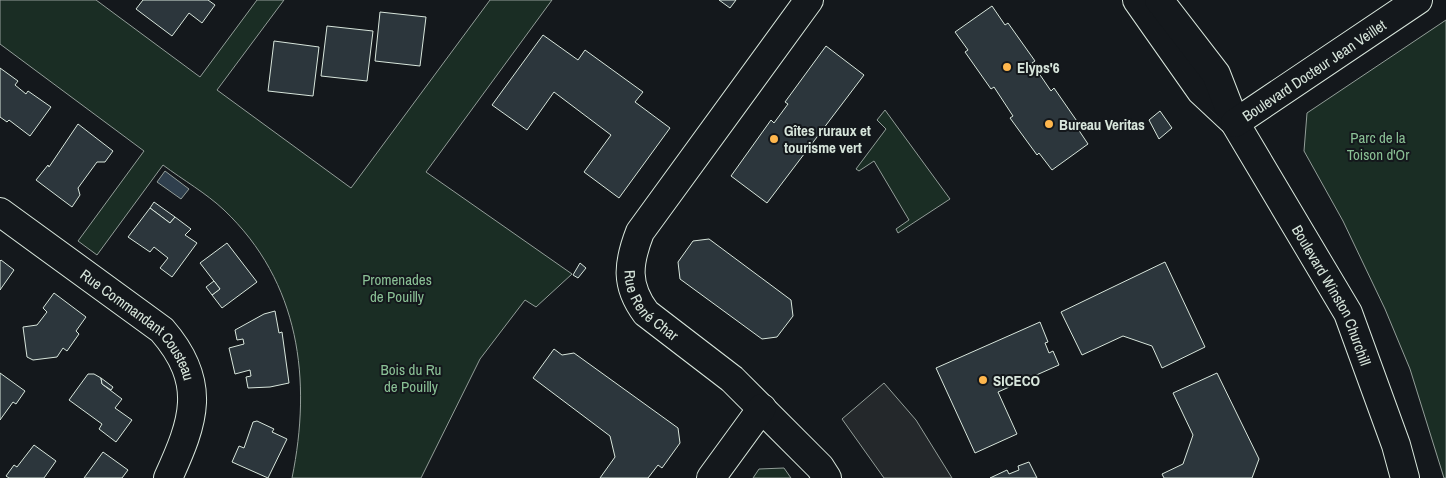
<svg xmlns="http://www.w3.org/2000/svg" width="1446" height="478" font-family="'Archivo Narrow',sans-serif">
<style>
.green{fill:#1a2d24;stroke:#939e99}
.parking{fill:#24282b;stroke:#939e99}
.water{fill:#2f3f4d;stroke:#939e99}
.building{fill:#2c363c;stroke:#d8e6dc}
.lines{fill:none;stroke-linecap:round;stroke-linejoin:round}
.minor-casing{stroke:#d8e6dc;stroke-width:30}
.minor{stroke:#14181c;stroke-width:28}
.poi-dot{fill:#ffb74d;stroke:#14181c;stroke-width:2}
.labels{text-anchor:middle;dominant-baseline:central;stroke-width:4;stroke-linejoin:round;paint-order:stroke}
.poi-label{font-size:15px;font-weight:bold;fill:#d8e6dc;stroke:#14181c;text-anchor:start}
.street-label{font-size:15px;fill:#d8e6dc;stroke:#14181c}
.park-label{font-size:15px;fill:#8ac095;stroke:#14181c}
</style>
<rect width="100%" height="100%" fill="#14181c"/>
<!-- green -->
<g class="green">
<path d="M0,0H96L200,77L257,0H284L217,90L351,188L490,0H552L426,172L572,274L536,307L525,300L480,359L421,478H292C312,380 300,282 224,210C206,193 183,180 163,165L97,255L78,241L144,151L0,44Z"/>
<path d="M1446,20V478H1444L1410,369L1385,309L1343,221L1304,151L1307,113Z"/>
<path d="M885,110L950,199L898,233L896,229L909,220L874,161L859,171L856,169L886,129L877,120Z"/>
<path d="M784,468L791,478H753L759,469Z"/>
</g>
<!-- parking -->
<path class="parking" d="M884,383L916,420L952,478H884L842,419Z"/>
<!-- water -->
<path class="water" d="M165,171L189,189L181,199L157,182Z"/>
<!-- building -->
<g class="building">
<path d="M143,0H208L215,5L202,23L189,13L172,36L136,9Z"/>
<path d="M719,0H736L730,8Z"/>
<path d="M992,6L1005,25L1008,23L1035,61L1032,63L1051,91L1054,88L1081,127L1078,129L1088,144L1052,170L1039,153L1037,155L1010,118L1013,116L994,87L991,89L965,52L968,50L955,32Z"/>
<path d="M380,12L426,17L420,66L375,61Z"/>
<path d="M327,26L373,31L367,81L321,76Z"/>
<path d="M543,35L578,60L585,50L643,92L635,102L670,128L619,198L584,172L611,135L554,92L527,130L492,105Z"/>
<path d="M274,41L319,47L313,96L268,91Z"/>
<path d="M826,46L864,75L767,203L731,176L771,120L774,123L788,104L785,102Z"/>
<path d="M0,68L18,81L15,85L26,94L28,91L51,107L30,136L9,120L7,122L0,117Z"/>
<path d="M1160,111L1172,128L1159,139L1149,120Z"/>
<path d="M78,124L113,151L105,162H97L78,188L80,195L72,207L36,180L48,165L49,167Z"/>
<path d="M154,202L175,217L170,223L150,208Z"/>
<path d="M150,208L170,223L175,217L191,229L185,235L197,243L172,277L160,268L168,258L154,247L150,252L128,237Z"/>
<path d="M709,239L791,300L793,316L777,337L762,339L680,279L678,262L693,241Z"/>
<path d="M227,243L257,282L222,308L212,295L220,289L200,263Z"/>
<path d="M1,260L14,270L0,290V261Z"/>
<path d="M1165,262L1205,347L1162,368L1152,346L1123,336L1082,355L1061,312Z"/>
<path d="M580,263L586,268L578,278L573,275Z"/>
<path d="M214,281L220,289L212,295L206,287Z"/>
<path d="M54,293L86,317L76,331L79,334L67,351L63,348L57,357L33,360L27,357L23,327L37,325L47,312L43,308Z"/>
<path d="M275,311L279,333L282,332L289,383L270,387L248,388L246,377L251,376L250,370L235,374L229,348L244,344L243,339L237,340L235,330L264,314Z"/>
<path d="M1040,322L1048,342L1045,343L1049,353L1053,351L1059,365L998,392L1017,434L975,453L936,368Z"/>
<path d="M554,349L562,355L574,353L678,428L680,443L662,468L658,465L648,478H600L615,457L610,436L533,378Z"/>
<path d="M0,373L25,391L16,404L13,402L0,420Z"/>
<path d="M1217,373L1259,459L1252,478H1164L1162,474L1183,464L1193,435L1173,393Z"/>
<path d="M88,374H94L101,378L102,384L122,399L115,408L132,420L116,442L99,429L102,424L69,400Z"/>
<path d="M101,378L113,387L111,390L102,384Z"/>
<path d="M257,421L274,429L272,432L287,439L268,478L232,462L239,446L244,448L253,422Z"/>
<path d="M34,445L56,461L44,478H9L6,476L14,465L17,467Z"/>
<path d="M103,452L128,470L122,478H84Z"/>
<path d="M1029,462L1037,478H990L1007,470L1009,474L1019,470L1018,466Z"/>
</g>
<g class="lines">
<!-- minor casing -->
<g class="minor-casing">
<g id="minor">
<path id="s1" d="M809,0L640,232C628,263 625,285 646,313L732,379L820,467L827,478"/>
<path d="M1137,0L1201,91L1231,119"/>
<path id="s2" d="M1159,0L1216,74L1235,123L1348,313L1396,445L1405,478"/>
<path id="s3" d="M1235,123L1418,0"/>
<path id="s4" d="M0,212L162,330C208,383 194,421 168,478"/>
<path d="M711,478L762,408"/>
</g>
</g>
<!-- minor -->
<use href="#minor" class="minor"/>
</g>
<!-- markers -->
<g class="poi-dot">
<circle cx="1007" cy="67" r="5"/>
<circle cx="1049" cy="124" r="5"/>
<circle cx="774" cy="139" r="5"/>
<circle cx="983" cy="380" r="5"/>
</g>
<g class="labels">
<!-- poi labels -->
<g class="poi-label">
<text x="1017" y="67">Elyps'6</text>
<text x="1059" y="124">Bureau Veritas</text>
<text x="784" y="130">Gîtes ruraux et<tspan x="784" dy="17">tourisme vert</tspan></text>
<text x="993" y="380">SICECO</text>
</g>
<!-- street labels -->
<g class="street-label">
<text stroke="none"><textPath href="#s3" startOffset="95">Boulevard Docteur Jean Veillet</textPath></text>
<text stroke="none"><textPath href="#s2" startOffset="344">Boulevard Winston Churchill</textPath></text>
<text stroke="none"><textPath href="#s1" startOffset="369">Rue René Char</textPath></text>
<text stroke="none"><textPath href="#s4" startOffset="180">Rue Commandant Cousteau</textPath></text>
</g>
<!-- park labels -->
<g class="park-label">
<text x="1378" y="137">Parc de la<tspan x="1378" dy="17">Toison d'Or</tspan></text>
<text x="397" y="279">Promenades<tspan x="397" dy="17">de Pouilly</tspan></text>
<text x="411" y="369">Bois du Ru<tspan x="411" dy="17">de Pouilly</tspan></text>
</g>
</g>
</svg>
